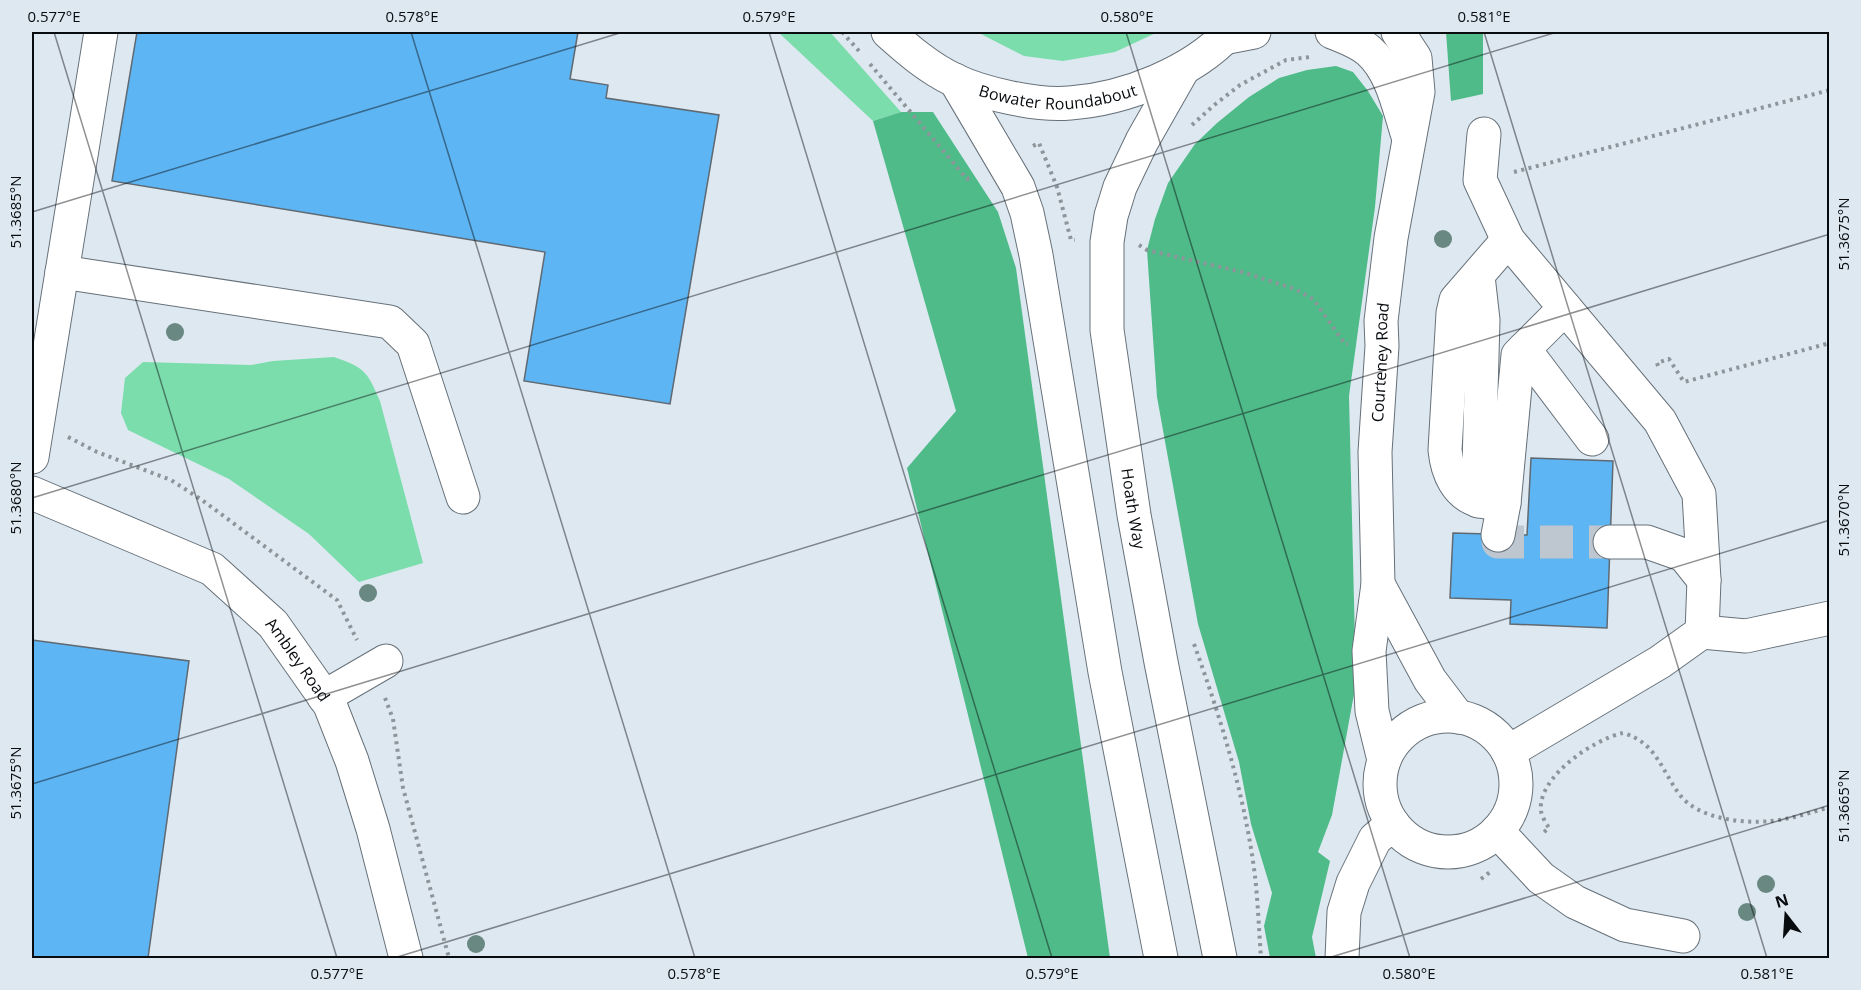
<svg xmlns="http://www.w3.org/2000/svg" width="1861" height="990" font-family="'Open Sans',sans-serif">
<style>
.green{fill:#7bddac}
.forest{fill:#4fbb89}
.building{fill:#5db5f3;stroke:#606971;stroke-width:1.5}
.lines{fill:none;stroke-linecap:round;stroke-linejoin:round}
.minor-tunnel{stroke:#bec7cf;stroke-width:33;stroke-dasharray:33 16;stroke-linecap:butt}
.minor-casing{stroke:#677179;stroke-width:35}
.major-casing{stroke:#677179;stroke-width:35}
.path{stroke:#8d959b;stroke-width:4;stroke-dasharray:3 4.5;stroke-linecap:butt}
.minor{stroke:#fff;stroke-width:33}
.major{stroke:#fff;stroke-width:33}
.tree{fill:#698881}
.ticks{fill:none;stroke:#080c0f;stroke-width:1.5;stroke-opacity:0.45}
.labels{text-anchor:middle;dominant-baseline:central;stroke-width:4.5;stroke-linejoin:round;paint-order:stroke}
.street-label{font-size:16px;fill:#080c0f;stroke:#dee8f1}
.neatline{fill:none;stroke:#080c0f;stroke-width:2}
.ticks-label{font-size:15px;text-anchor:middle;fill:#080c0f}
</style>
<rect width="100%" height="100%" fill="#dee8f1"/>
<!-- green -->
<g class="green">
<path d="M778,32H830L901,112L873,121Z"/>
<path d="M977,32H1158L1115,52L1063,61L1024,56Z"/>
<path d="M334,357C365,368 367,371 380,401L423,563L359,582L309,534L229,479L128,430L121,413L125,378L143,362L251,365L273,361Z"/>
</g>
<!-- forest -->
<g class="forest">
<path d="M1446,32H1483V94L1451,101Z"/>
<path d="M1336,66L1353,72L1368,91L1383,116L1375,207L1349,396L1356,683L1332,815L1318,852L1330,861L1312,937L1316,958H1270L1264,926L1272,893L1251,824L1239,762L1198,624L1157,397L1147,250L1155,219L1168,183L1195,144L1217,123L1249,97L1279,78L1307,70Z"/>
<path d="M901,112H933L998,212L1016,268L1110,958H1028L907,468L956,411L873,121Z"/>
</g>
<!-- building -->
<g class="building">
<path d="M137,32H578L570,79L608,85L606,98L719,115L670,404L524,381L545,252L112,181Z"/>
<path d="M1531,458L1613,461L1607,628L1510,624L1511,600L1450,598L1453,533L1527,535Z"/>
<path d="M32,640L189,661L148,958H32Z"/>
</g>
<g class="lines">
<!-- minor-tunnel -->
<path class="minor-tunnel" d="M1498,535V542H1610"/>
<!-- minor casing -->
<g class="minor-casing">
<g id="minor">
<path d="M1332,32C1344,37 1359,42 1369,51C1393,72 1399,110 1409,139"/>
<path d="M1223,38L1254,32"/>
<path d="M1484,134L1480,180L1508,240L1660,421L1699,494L1704,580L1702,632L1660,662L1508,752"/>
<path d="M62,272L390,322L413,344L463,497"/>
<path d="M1478,276L1483,320L1478,501"/>
<path d="M1524,349L1592,439"/>
<path d="M32,457L101,32"/>
<path id="s1" d="M32,493L212,569L273,624L330,705L352,761L373,829L406,958"/>
<path d="M1504,503C1496,502 1487,503 1480,501C1456,495 1447,471 1445,450L1453,313L1456,300L1508,240"/>
<path d="M1498,535L1504,503L1518,355L1565,308"/>
<path d="M1610,542H1647L1684,555L1704,580"/>
<path d="M1378,584L1430,680L1458,717"/>
<path d="M1702,632L1746,636L1830,618"/>
<path d="M324,697L386,661"/>
<circle cx="1448" cy="784" r="68"/>
<path id="s2" d="M1384,760L1372,711L1369,651L1378,584L1375,452L1382,346L1381,321L1391,238L1418,92L1415,58L1398,32"/>
<path d="M1497,831L1541,878L1575,902L1625,925L1683,936"/>
<path d="M1342,958L1344,912L1353,883L1375,839L1393,824"/>
</g>
</g>
<!-- major casing -->
<g class="major-casing">
<g id="major">
<path id="s3" d="M888,32C908,50 929,68 954,80C983,94 1038,106 1070,103C1125,99 1192,73 1230,32"/>
<path id="s4" d="M1183,69L1142,141L1120,187L1111,216L1107,242V330L1134,515L1161,662L1220,958"/>
<path d="M955,80L1018,187L1027,213L1036,255L1105,672L1161,958"/>
</g>
</g>
<!-- path -->
<g class="path">
<path d="M842,32L859,51"/>
<path d="M870,64L967,179L973,177"/>
<path d="M1192,125L1213,106L1240,85L1286,60L1310,57"/>
<path d="M1033,146L1039,143L1057,187L1071,240H1075"/>
<path d="M1514,172L1830,90"/>
<path d="M1139,245L1147,250L1242,272L1295,289L1313,299L1345,344H1348"/>
<path d="M1658,366L1657,363L1669,359L1684,382L1830,343"/>
<path d="M68,437L97,452L171,480L202,500L337,600L357,640"/>
<path d="M1194,644C1221,719 1245,796 1255,876C1258,903 1259,931 1261,958"/>
<path d="M385,698L393,719L403,788L449,958"/>
<path d="M1544,832L1549,828C1546,823 1542,817 1541,811C1537,777 1594,739 1623,733C1657,743 1661,770 1680,795C1698,819 1744,824 1771,821C1791,819 1810,813 1830,807"/>
<path d="M1481,879L1490,872"/>
</g>
<!-- minor -->
<use href="#minor" class="minor"/>
<!-- major -->
<use href="#major" class="major"/>
</g>
<!-- trees -->
<g class="tree">
<circle cx="1443" cy="239" r="9"/>
<circle cx="175" cy="332" r="9"/>
<circle cx="368" cy="593" r="9"/>
<circle cx="1766" cy="884" r="9"/>
<circle cx="1747" cy="912" r="9"/>
<circle cx="476" cy="944" r="9"/>
</g>
<!-- ticks -->
<path class="ticks" d="M54,32L337,958M411,32L695,958M769,32L1052,958M1126,32L1410,958M1484,32L1767,958M32,212L623,32M32,498L1557,32M32,784L1830,234M394,958L1830,520M1328,958L1830,805"/>
<g class="labels">
<!-- street labels -->
<g class="street-label">
<text stroke="none"><textPath href="#s3" startOffset="189">Bowater Roundabout</textPath></text>
<text stroke="none"><textPath href="#s2" startOffset="400">Courteney Road</textPath></text>
<text stroke="none"><textPath href="#s4" startOffset="459">Hoath Way</textPath></text>
<text stroke="none"><textPath href="#s1" startOffset="321">Ambley Road</textPath></text>
</g>
</g>
<!-- border -->
<rect width="1861" height="990" fill="none" stroke="#dee8f1" stroke-width="66"/>
<!-- north arrow -->
<g transform="translate(1786 915) rotate(343)" stroke="#dee8f1" stroke-width="4.5" paint-order="stroke">
<path d="M0-4.5L10 22L0 15L-10 22Z" fill="#080c0f"/>
<text y="-9" font-size="16" font-weight="bold" text-anchor="middle" fill="#080c0f">N</text>
</g>
<rect x="33" y="33" width="1795" height="924" class="neatline"/>
<g class="ticks-label">
<text x="54" y="22">0.577°E</text>
<text x="412" y="22">0.578°E</text>
<text x="769" y="22">0.579°E</text>
<text x="1127" y="22">0.580°E</text>
<text x="1484" y="22">0.581°E</text>
<text transform="translate(16 212) rotate(-90)" y="5">51.3685°N</text>
<text transform="translate(1844 234) rotate(-90)" y="5">51.3675°N</text>
<text transform="translate(16 498) rotate(-90)" y="5">51.3680°N</text>
<text transform="translate(1844 520) rotate(-90)" y="5">51.3670°N</text>
<text transform="translate(16 783) rotate(-90)" y="5">51.3675°N</text>
<text transform="translate(1844 806) rotate(-90)" y="5">51.3665°N</text>
<text x="337" y="979">0.577°E</text>
<text x="694" y="979">0.578°E</text>
<text x="1052" y="979">0.579°E</text>
<text x="1409" y="979">0.580°E</text>
<text x="1767" y="979">0.581°E</text>
</g>
</svg>
